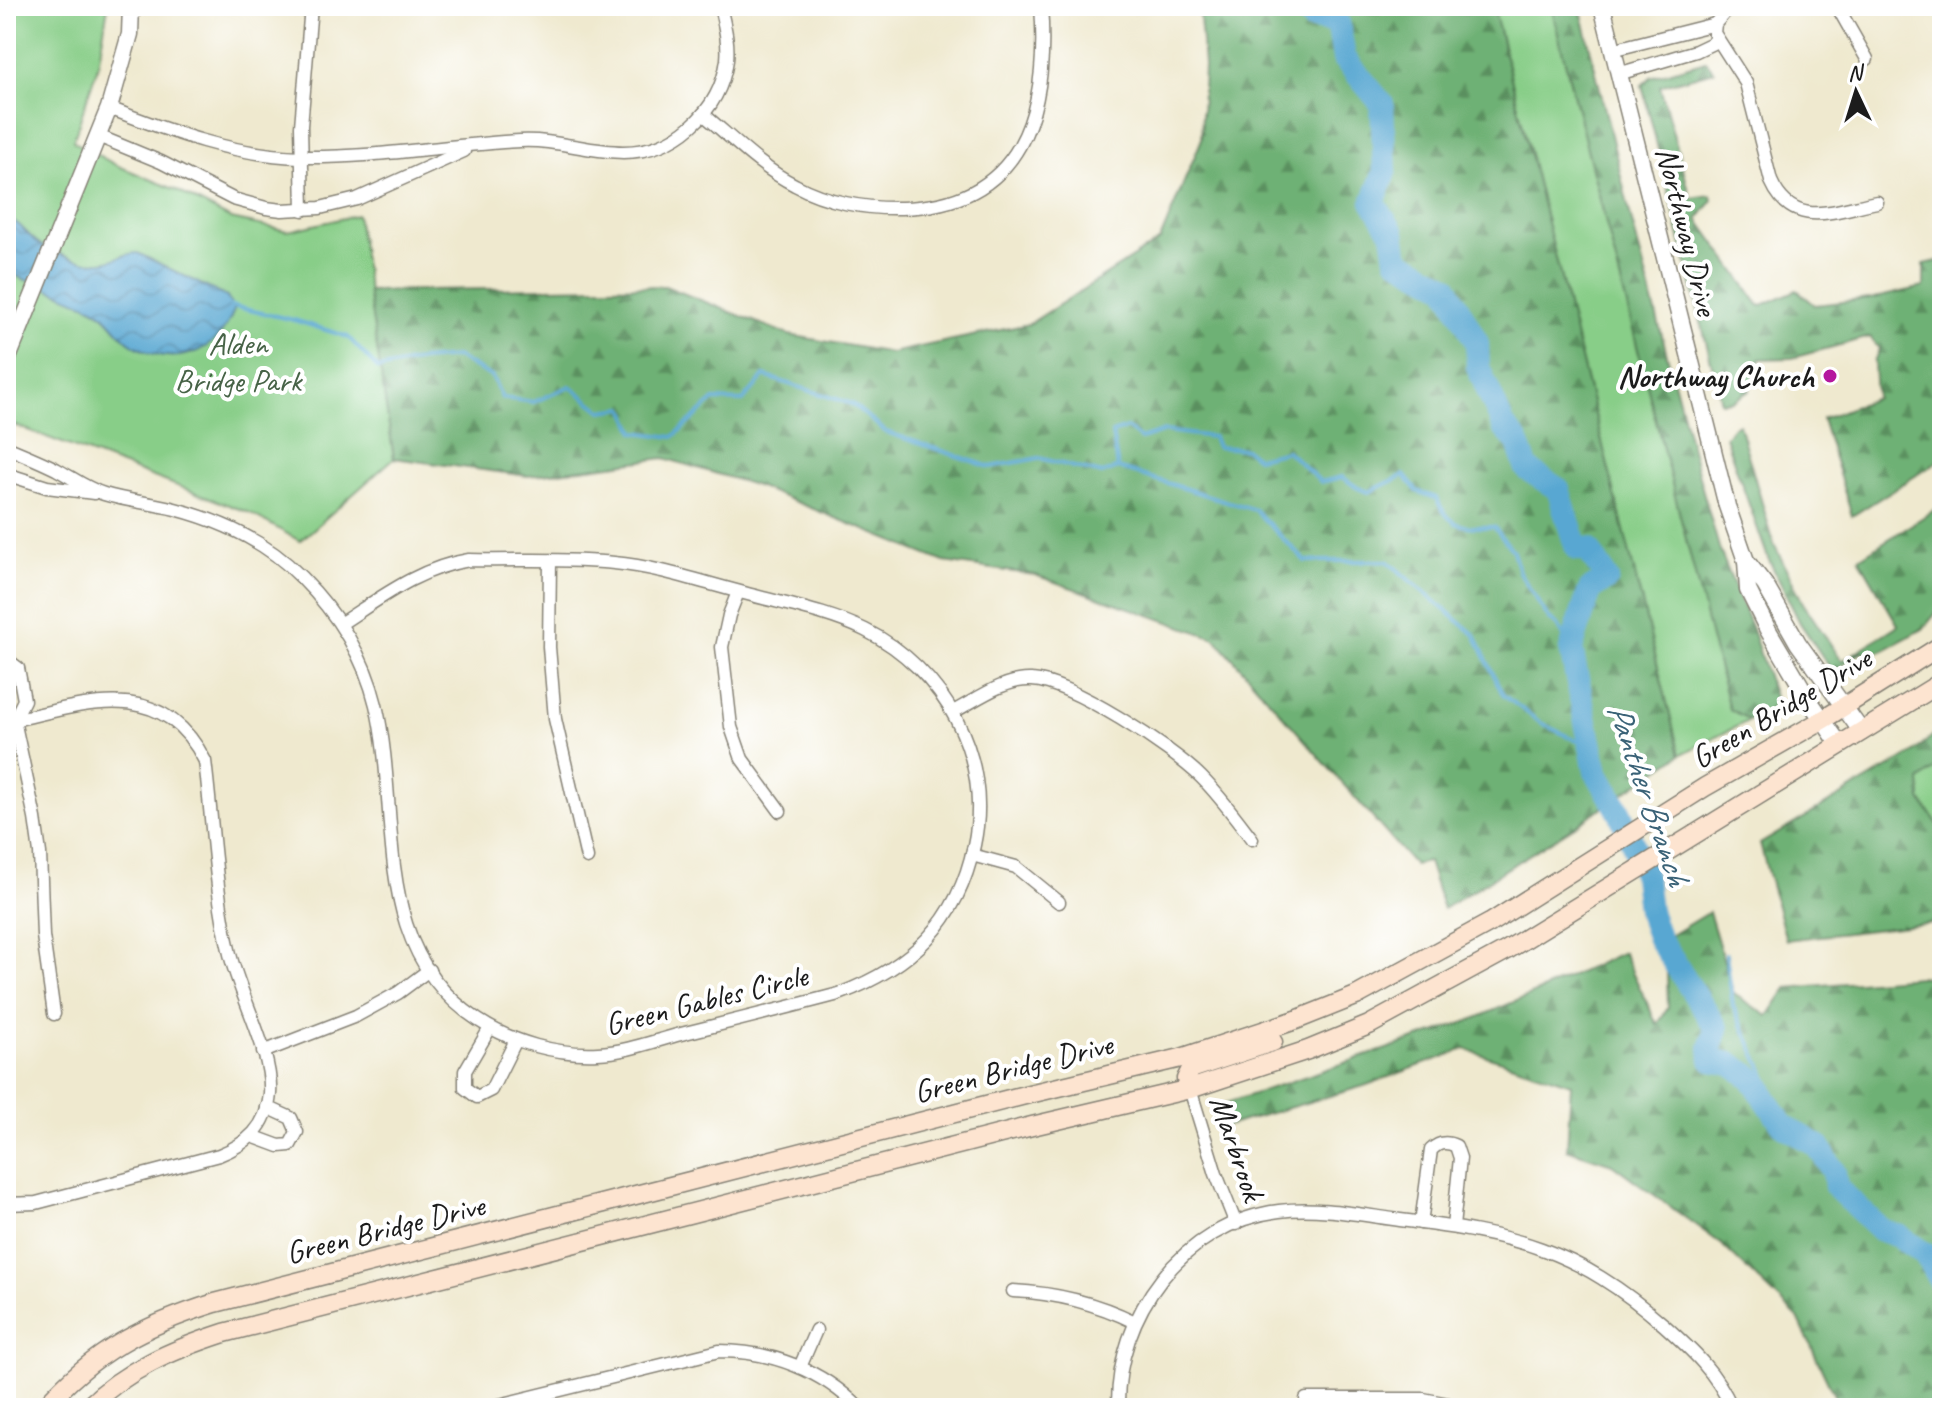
<svg xmlns="http://www.w3.org/2000/svg" width="1948" height="1414" font-family="Caveat,sans-serif">
<style>
.green{fill:#88ce88;stroke:#527552;stroke-width:2}
.forest{fill:url(#forest-firs);stroke:#456648;stroke-width:2}
.water{fill:url(#water-waves);stroke:#3a6277;stroke-width:2}
.lines{fill:none;stroke-linecap:round;stroke-linejoin:round}
.stream{stroke:#59a7d2;stroke-width:4}
.river{stroke:#59a7d2;stroke-width:24}
.minor-casing{stroke:#868276;stroke-width:15}
.tertiary-casing{stroke:#868276;stroke-width:19}
.secondary-casing{stroke:#868276;stroke-width:21}
.minor{stroke:#fff;stroke-width:12}
.tertiary{stroke:#fff;stroke-width:16}
.secondary{stroke:#fde4d0;stroke-width:18}
.poi-dot{fill:#b5179e;stroke:#fff;stroke-width:3}
.labels{text-anchor:middle;dominant-baseline:central;stroke-width:8;stroke-linejoin:round;paint-order:stroke}
.street-label{font-size:32px;fill:#1c1c1c;stroke:#fff}
.park-label{font-size:32px;fill:#476347;stroke:#fff}
.poi-label{font-size:32px;font-weight:bold;fill:#1c1c1c;stroke:#fff;text-anchor:end}
.water-label{font-size:34px;font-style:italic;fill:#3a6277;stroke:#fff}
</style>
<defs>
<pattern id="forest-firs" width="22" height="20" patternUnits="userSpaceOnUse" patternTransform="scale(2)"><rect width="22" height="20" fill="#6eb174"/><path d="M5 1l3.5 6h-7zM16 11l3.5 6h-7z" fill="#5a8f5e"/></pattern>
<pattern id="water-waves" width="16" height="10" patternUnits="userSpaceOnUse" patternTransform="scale(2)"><rect width="16" height="10" fill="#59a7d2"/><path d="M0 5q4-4 8 0t8 0" fill="none" stroke="#4987aa"/></pattern>
</defs>
<rect width="100%" height="100%" fill="#fff"/>
<filter id="ink" filterUnits="userSpaceOnUse"><feTurbulence type="fractalNoise" baseFrequency=".0125" numOctaves="2"/><feDisplacementMap in="SourceGraphic" scale="16" xChannelSelector="R" yChannelSelector="G"/><feConvolveMatrix kernelMatrix="1 2 1 2 8 2 1 2 1" color-interpolation-filters="sRGB"/></filter>
<filter id="wash" filterUnits="userSpaceOnUse"><feTurbulence type="fractalNoise" baseFrequency=".006" numOctaves="4" result="noise"/><feDisplacementMap in="SourceGraphic" scale="32" xChannelSelector="R" yChannelSelector="G"/><feGaussianBlur stdDeviation="1.8" result="paint"/><feColorMatrix in="noise" values="0 0 0 0 0 0 0 0 0 0 0 0 0 0 0 0 0 1.4 0 .05"/><feComposite in="paint" operator="in"/></filter>
<g filter="url(#wash)">
<rect width="100%" height="100%" fill="#efe9cf"/>
<!-- green -->
<g class="green">
<path d="M6,6H108L98,66L73,141L116,165L174,189L231,219L288,231L357,215L394,458L300,541L250,513L6,422Z"/>
<path d="M1493,6H1551L1729,708L1750,720L1680,755Z"/>
<path d="M1942,763V830L1921,800L1920,780Z"/>
</g>
<!-- forest -->
<g class="forest">
<path d="M1199,6H1493L1680,755L1581,822L1443,909L1428,862L1414,865L1215,638L1035,575L944,562L754,485L664,458L528,476L394,458L368,291L665,286L789,335L891,353L1029,324L1160,240L1201,141L1204,65Z"/>
<path d="M1551,6H1580L1632,222L1703,491L1720,551L1752,629L1774,697L1771,708L1750,720L1729,709Z"/>
<path d="M1706,61L1714,71L1660,86L1691,198L1711,195L1713,200L1698,219L1760,306L1797,290L1815,305L1870,299L1924,287V264L1942,260V459L1852,516L1822,419L1876,398L1874,362L1879,349L1870,337L1792,358L1760,359L1749,391L1733,401L1721,402L1642,85L1651,77Z"/>
<path d="M1739,424L1774,544L1803,603L1842,661L1898,625L1859,558L1942,505V606L1923,629L1880,652H1861L1833,672L1800,623L1768,558L1725,437L1732,427Z"/>
<path d="M1942,728V763L1920,781L1921,800L1942,830V922L1786,940L1760,844L1913,753Z"/>
<path d="M1709,912L1734,994L1768,1016L1787,988L1942,975V1408H1840L1798,1318L1720,1243L1612,1164L1567,1149L1571,1084L1465,1049L1364,1086L1216,1129L1212,1108L1469,1021L1540,991L1623,952L1657,1024L1668,1008L1666,938Z"/>
</g>
<!-- water -->
<path class="water" d="M6,217C22,222 29,240 46,248C64,256 88,266 108,261C119,258 127,253 138,253L227,297L234,310C218,356 168,370 129,342C116,332 108,315 93,308C68,296 40,286 14,275L6,268Z"/>
<g class="lines">
<!-- stream -->
<g class="stream">
<path d="M231,306L294,320L348,337L378,369L422,360L457,357L492,377L502,398L534,402L570,386L602,411L624,408L635,432L673,437L714,400L743,401L764,376L852,404L886,432L990,467L1039,458L1102,474L1118,468L1112,433L1127,428L1141,439L1165,431L1213,437L1217,447L1246,449L1257,458L1287,451L1321,482L1342,477L1358,488L1369,492L1404,475L1417,491L1436,498C1451,529 1462,527 1494,527L1513,551L1519,572L1549,619L1558,625L1571,649"/>
<path d="M1118,468L1255,510L1305,561H1387L1475,635L1503,695L1541,723L1591,748"/>
<path d="M1726,954L1733,1006L1792,1131"/>
</g>
<!-- river -->
<path class="river" d="M1309,6L1312,18L1338,22L1344,58L1382,104L1385,172L1373,202L1393,233L1397,259L1447,287L1477,343L1478,367L1504,427L1517,441L1527,469L1558,489L1577,549H1588L1607,579L1590,590L1571,649L1596,771L1620,813L1635,849L1645,876L1649,911L1659,939L1717,1029L1711,1048L1712,1060L1731,1064L1751,1077L1783,1125L1818,1146L1834,1172L1836,1187L1881,1230L1898,1236L1925,1254L1942,1284"/>
</g>
</g>
<g filter="url(#ink)">
<g class="lines">
<!-- minor casing -->
<g class="minor-casing">
<g id="minor">
<path d="M1730,6L1715,24L1714,33L1746,83L1771,181C1793,231 1835,210 1877,202"/>
<path d="M1837,6L1867,59"/>
<path d="M1612,50L1715,24"/>
<path d="M1618,74L1696,51L1717,41"/>
<path d="M109,108C171,132 235,156 302,157C375,158 448,145 520,141C555,139 589,152 623,152C675,152 720,112 727,60C729,41 724,24 720,6"/>
<path d="M703,114C732,138 761,168 795,185C826,202 865,209 901,208C1023,206 1049,111 1041,6"/>
<path d="M98,136L161,162L233,199L266,208L282,210L320,208L357,199L464,151"/>
<path d="M303,210L301,126L311,6"/>
<path d="M6,447C23,454 40,461 56,469C71,477 87,489 104,494C127,501 151,503 175,509C221,521 267,542 301,577C336,612 364,656 376,705C402,815 368,948 478,1020C513,1043 557,1055 598,1053C626,1052 654,1041 681,1034C733,1021 786,1008 839,994C911,967 958,923 974,845C993,758 944,669 865,630C828,612 784,604 744,593C701,582 658,567 614,563C567,558 517,561 469,560C419,568 382,597 340,624"/>
<path d="M6,474L47,487L94,493"/>
<path d="M550,561L549,647L555,719L587,858"/>
<path d="M738,592L729,615L722,647L731,727L742,759L780,811"/>
<path d="M6,659L18,668L24,700L14,720"/>
<path d="M953,712C976,700 1005,678 1032,680C1071,682 1172,748 1201,777C1220,796 1236,818 1252,839"/>
<path d="M14,720L35,818L40,853L43,936L54,1014"/>
<path d="M6,722C82,705 161,674 205,761C213,825 215,892 230,954C240,996 273,1054 270,1094C267,1127 247,1144 219,1155L36,1203L6,1204"/>
<path d="M972,855L1016,867L1059,902"/>
<path d="M490,1028L465,1071V1088L477,1097L491,1090L516,1040"/>
<path d="M263,1052L356,1016L398,993L429,970"/>
<path d="M1190,1089L1216,1174L1236,1224"/>
<path d="M252,1136L279,1146L290,1145L297,1132L291,1118L267,1107"/>
<path d="M1421,1223L1431,1150C1439,1142 1446,1141 1456,1146L1460,1158L1453,1227"/>
<path d="M1013,1291C1056,1293 1096,1303 1135,1322"/>
<path d="M800,1367L816,1330"/>
<path d="M1306,1399H1423L1469,1408"/>
<path d="M487,1408L719,1351C771,1351 822,1370 859,1408"/>
<path d="M1118,1408C1116,1315 1183,1223 1279,1211C1319,1206 1361,1215 1400,1220C1514,1235 1575,1247 1664,1325C1693,1351 1716,1372 1732,1408"/>
</g>
</g>
<!-- tertiary casing -->
<g class="tertiary-casing">
<g id="tertiary">
<path d="M1602,6L1727,506L1746,561L1748,590L1768,630L1811,703L1840,745"/>
<path d="M6,363L109,108L130,34L131,6"/>
<path d="M1746,561L1765,585L1798,643L1862,732"/>
</g>
</g>
<!-- secondary casing -->
<g class="secondary-casing">
<g id="secondary">
<path d="M1190,1089L1186,1079L1191,1069L1273,1042"/>
<path d="M44,1408C93,1351 145,1325 215,1303L1025,1095L1181,1058L1296,1020L1356,996L1490,923L1705,787L1824,719L1942,645"/>
<path d="M87,1408C127,1369 172,1350 224,1333L1032,1126L1190,1089L1308,1050L1369,1025L1507,950L1942,682"/>
</g>
</g>
<!-- minor -->
<use href="#minor" class="minor"/>
<!-- tertiary -->
<use href="#tertiary" class="tertiary"/>
<!-- secondary -->
<use href="#secondary" class="secondary"/>
</g>
</g>
<!-- markers -->
<circle class="poi-dot" cx="1830" cy="376" r="8"/>
<g class="labels">
<!-- street labels -->
<g class="street-label">
<text transform="translate(1687 231) rotate(76)">Northway Drive</text>
<text transform="translate(1781 708) rotate(-31)">Green Bridge Drive</text>
<text transform="translate(706 1000) rotate(-14)">Green Gables Circle</text>
<text transform="translate(1013 1068) rotate(-14)">Green Bridge Drive</text>
<text transform="translate(1237 1148) rotate(71)">Marbrook</text>
<text transform="translate(385 1229) rotate(-14)">Green Bridge Drive</text>
</g>
<!-- park labels -->
<g class="park-label">
<text x="238" y="343">Alden<tspan x="238" dy="37">Bridge Park</tspan></text>
</g>
<!-- poi labels -->
<g class="poi-label">
<text x="1814" y="376">Northway Church</text>
</g>
<!-- water labels -->
<g class="water-label">
<text transform="translate(1649 794) rotate(71)">Panther Branch</text>
</g>
</g>
<!-- margin -->
<rect width="1948" height="1414" fill="none" stroke="#fff" stroke-width="32"/>
<!-- north arrow -->
<g transform="translate(1856 92) rotate(356)" stroke="#ffffff" stroke-width="6" paint-order="stroke">
<path d="M0-6L14 30L0 20L-14 30Z" fill="#1c1c1c"/>
<text y="-12" font-size="22" font-weight="bold" text-anchor="middle" fill="#1c1c1c">N</text>
</g>
</svg>
